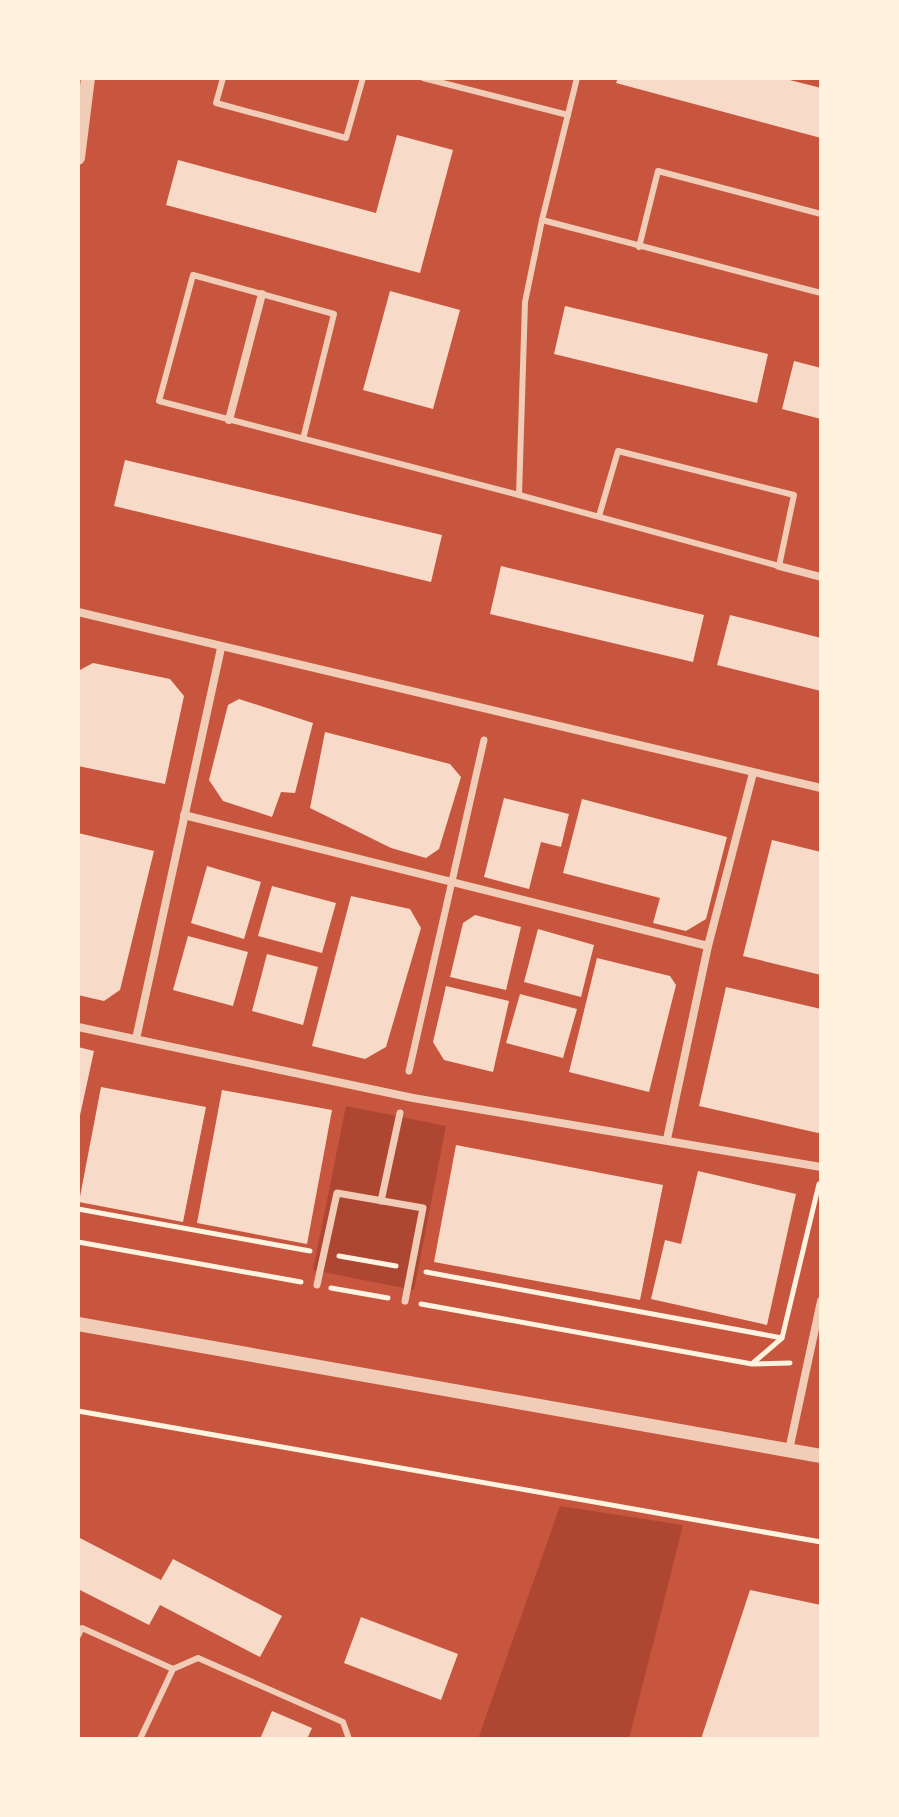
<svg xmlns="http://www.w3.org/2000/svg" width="899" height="1817" font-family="'Space Grotesk',sans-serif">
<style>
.green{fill:#ae4732}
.building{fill:#f7dbc8}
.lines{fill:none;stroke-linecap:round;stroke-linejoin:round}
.path{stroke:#fff3e0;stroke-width:5}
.service{stroke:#f1ccb7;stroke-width:6}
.pedestrian{stroke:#f1ccb7;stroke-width:7}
.minor{stroke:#f1ccb7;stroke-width:8}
.tertiary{stroke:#f1ccb7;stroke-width:14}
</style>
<rect width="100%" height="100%" fill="#c8553d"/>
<!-- green -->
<g class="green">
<path d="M346,1106L446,1126L414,1290L313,1270Z"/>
<path d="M560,1506L683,1525L629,1739H478Z"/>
</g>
<!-- building -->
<g class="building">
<path d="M618,78H782L821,88V138L616,83Z"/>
<path d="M397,135L453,150L420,273L166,205L178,160L376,213Z"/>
<path d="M390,291L460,310L433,409L363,390Z"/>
<path d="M565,306L768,354L757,403L554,354Z"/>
<path d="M794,361L821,368V419L782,409Z"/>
<path d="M125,460L442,535L431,582L114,506Z"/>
<path d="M501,566L704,615L693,662L490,614Z"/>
<path d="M730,615L821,638V691L717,665Z"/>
<path d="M93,663L170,679L184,696L165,784L78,766V671Z"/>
<path d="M239,699L313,723L295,793L281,792L272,817L223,801L209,780L228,705Z"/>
<path d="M325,732L450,764L461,777L439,849L426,858L391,848L310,808Z"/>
<path d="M504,798L569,814L561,847L541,842L529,889L484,877Z"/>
<path d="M582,799L727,837L706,919L686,931L653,923L660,898L563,873Z"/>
<path d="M78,833L154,851L120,990L104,1001L78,995Z"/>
<path d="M772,840L821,852V975L743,956Z"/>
<path d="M207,866L261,882L244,939L191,923Z"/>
<path d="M272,886L336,903L322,953L258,936Z"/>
<path d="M351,896L410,909L421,928L386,1047L365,1059L312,1046Z"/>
<path d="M475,915L521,927L506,990L450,977L463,923Z"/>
<path d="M538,929L594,945L581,997L524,982Z"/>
<path d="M188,936L248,952L233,1006L173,990Z"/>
<path d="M267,954L318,967L303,1025L252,1011Z"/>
<path d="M597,958L670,976L676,985L649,1092L569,1072Z"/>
<path d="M446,986L509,1001L493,1072L444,1060L433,1042Z"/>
<path d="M726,987L821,1009V1131L818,1133L699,1106Z"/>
<path d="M520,994L577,1009L563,1058L506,1043Z"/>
<path d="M78,1047L94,1051L79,1120H78Z"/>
<path d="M101,1087L206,1107L183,1222L79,1202Z"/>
<path d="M222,1090L332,1110L307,1244L197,1223Z"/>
<path d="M456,1145L663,1185L640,1300L434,1262Z"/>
<path d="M698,1171L796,1194L767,1325L651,1299L665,1240L681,1244Z"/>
<path d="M78,1537L161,1580L173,1559L282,1616L260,1657L160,1605L149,1625L78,1589Z"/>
<path d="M750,1590L821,1605V1739H701Z"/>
<path d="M361,1617L458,1654L441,1700L344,1663Z"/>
<path d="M272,1711L312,1728L307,1739H260Z"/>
</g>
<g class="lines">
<!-- path -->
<g class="path">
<path d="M78,1209L310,1251"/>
<path d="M78,1242L301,1282"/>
<path d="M339,1256L396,1266"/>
<path d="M426,1272L782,1338"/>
<path d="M331,1288L388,1298"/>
<path d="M421,1304L752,1364L790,1363"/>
<path d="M753,1363L782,1338L819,1184"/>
<path d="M78,1411L821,1542"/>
</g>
<!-- service -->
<g class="service">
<path d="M223,78L216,103L346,138L363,78"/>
<path d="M423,78L568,115"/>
<path d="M577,78L542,220L821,293"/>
<path d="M639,247L658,171L821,214"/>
<path d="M303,439L334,314L193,275L159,401C279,433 399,463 519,495L525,302L542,220"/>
<path d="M519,495L779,566L794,495L618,451L599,516"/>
<path d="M78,1636L82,1628L173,1669"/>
<path d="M140,1739L173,1669L198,1658L343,1722L349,1739"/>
</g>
<!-- pedestrian -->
<g class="pedestrian">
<path d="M409,1071L484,740"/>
<path d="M381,1201L400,1113"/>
<path d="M317,1285L337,1193L423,1208L405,1301"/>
</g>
<!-- minor -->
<g class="minor">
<path d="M229,420L262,294"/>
<path d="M779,566L821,577"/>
<path d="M78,612L821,788"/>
<path d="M184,815L708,946"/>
<path d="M78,1027L413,1098L821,1167"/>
<path d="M136,1039L221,648"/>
<path d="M667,1139L708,946L753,773"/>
<path d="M789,1450L821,1301"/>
</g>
<!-- tertiary -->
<g class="tertiary">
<path d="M78,158L88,78"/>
<path d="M78,1324L821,1456"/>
</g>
</g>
<!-- border -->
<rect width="899" height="1817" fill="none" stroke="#fff3e0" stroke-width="160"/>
</svg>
